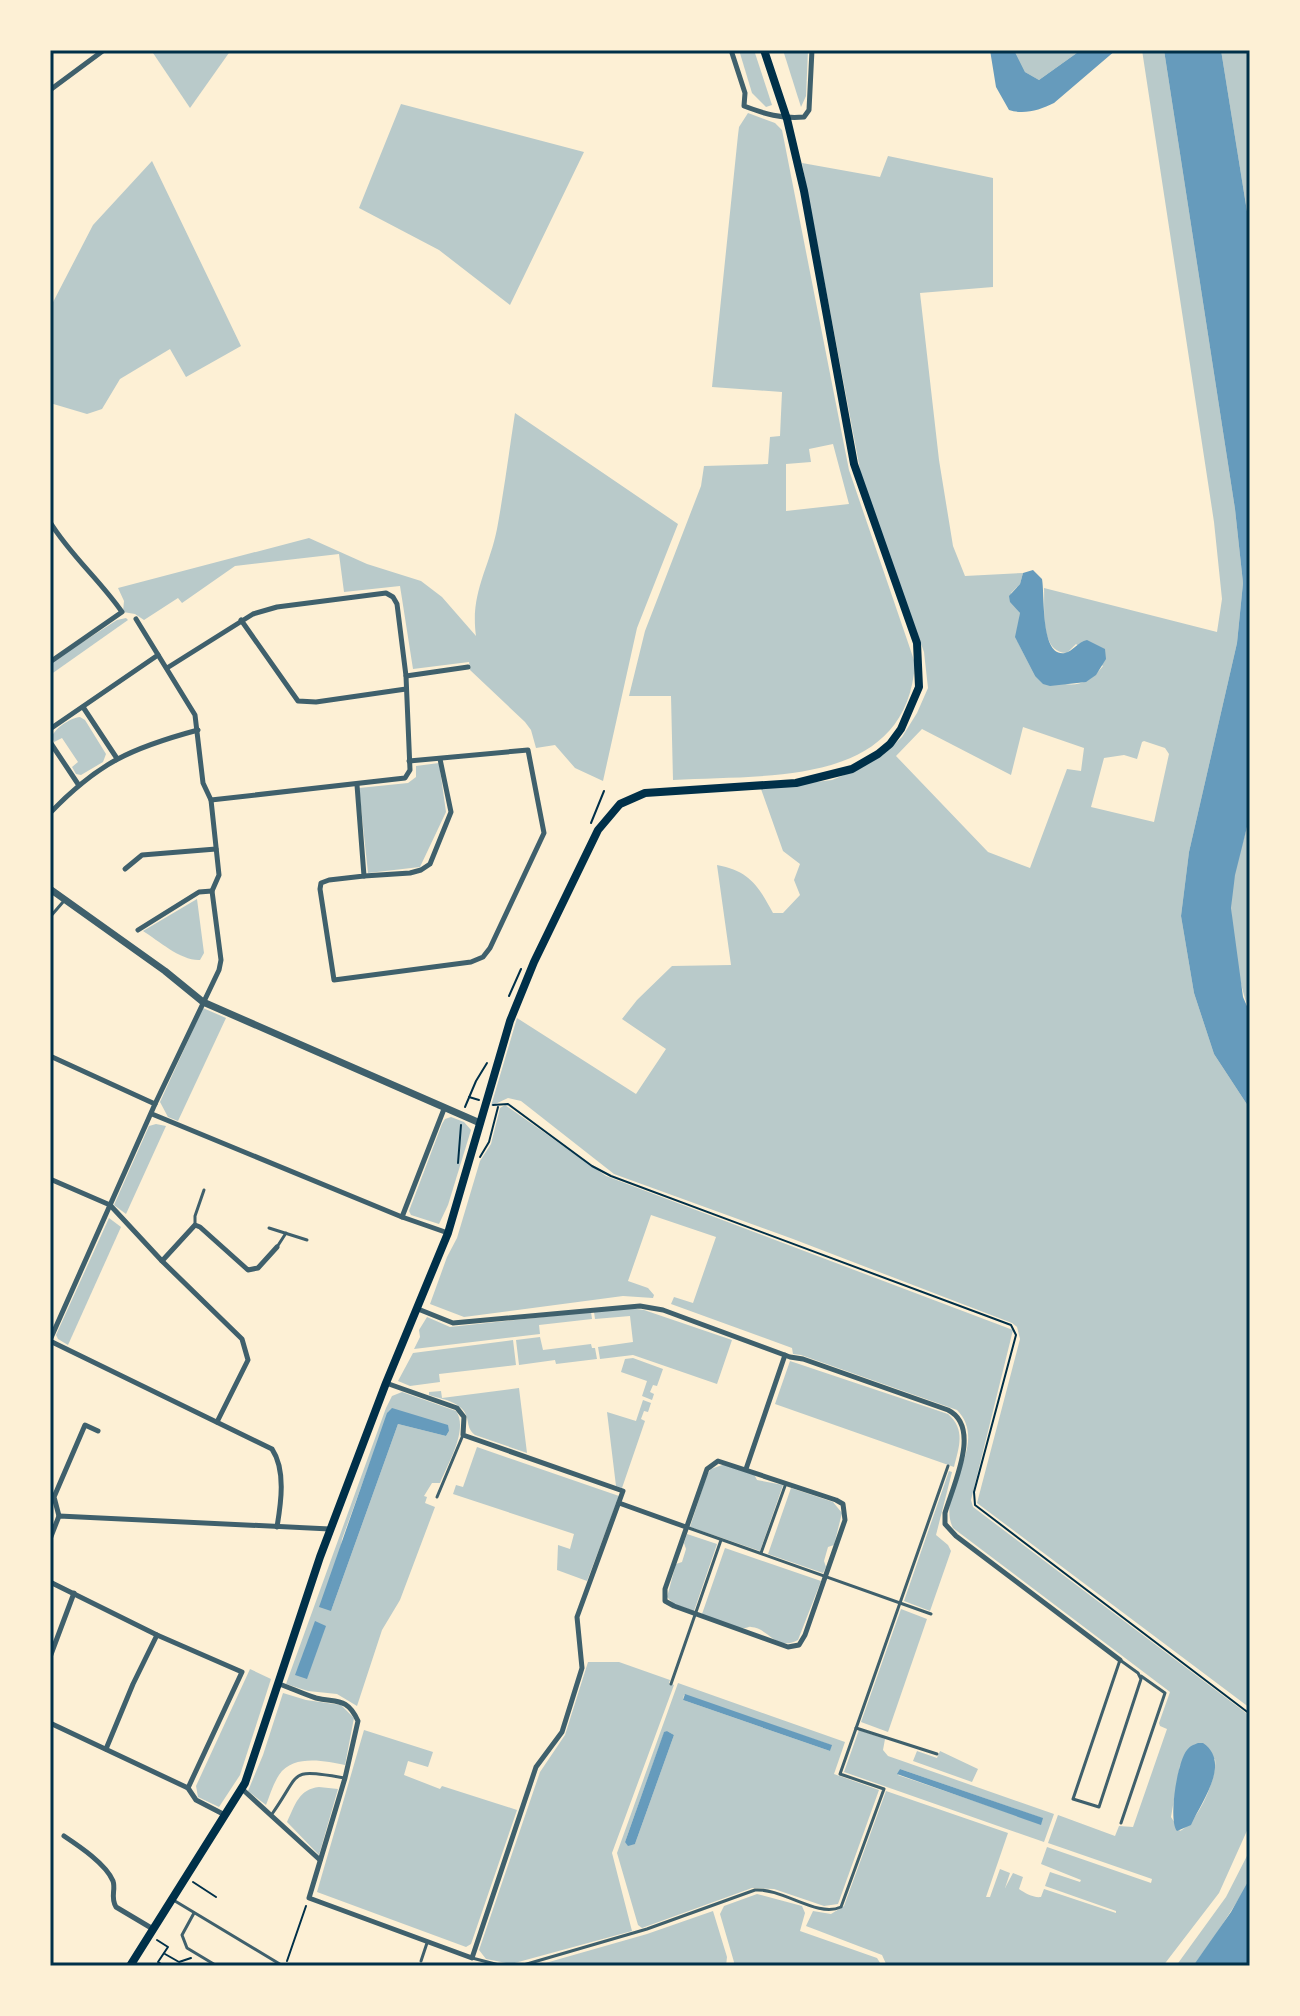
<svg xmlns="http://www.w3.org/2000/svg" width="1300" height="2016" font-family="Jost,sans-serif">
<style>
.green{fill:#b9caca;fill-rule:evenodd}
.water{fill:#669bbc}
.lines{fill:none;stroke-linecap:round;stroke-linejoin:round}
.path{stroke:#003049;stroke-width:2}
.service{stroke:#3f606c;stroke-width:3}
.minor{stroke:#3f606c;stroke-width:5}
.tertiary{stroke:#3f606c;stroke-width:7}
.secondary{stroke:#003049;stroke-width:8}
.neatline{fill:none;stroke:#003049;stroke-width:3}
</style>
<rect width="100%" height="100%" fill="#fdf0d5"/>
<!-- green -->
<g class="green">
<path d="M151,50H231L190,108Z"/>
<path d="M739,50H754L772,105L766,107L752,93Z"/>
<path d="M783,50H808L806,96L801,107Z"/>
<path d="M1014,50H1081L1039,80L1025,72Z"/>
<path d="M1142,50H1164L1235,509L1243,583L1237,643L1189,852L1181,916L1194,993L1214,1054L1250,1109V1708L977,1503L1020,1339L1017,1327L1012,1323L793,1239L614,1174L521,1101L508,1098L491,1106L517,1018L636,1094L666,1049L622,1019L637,1000L672,966L731,965L717,865C749,871 758,885 773,913H783L800,895L794,880L800,864L783,851L761,789L832,780L859,769L883,755L902,737L917,713L928,688L924,652L862,480L802,163L880,177L888,156L993,178V287L920,293L939,460L953,546L965,576L1023,573L1020,584L1011,593L1020,613L1018,642L1035,676C1064,685 1082,693 1103,666L1076,644L1067,653C1039,653 1045,607 1044,588L1217,632L1222,599L1214,522ZM1023,727L1084,748L1081,771L1067,769L1030,868L988,852L896,756L922,729L1011,775ZM1144,741L1165,748L1169,754L1154,822L1091,807L1104,758L1124,755L1137,759L1142,742Z"/>
<path d="M1221,50H1250V230Z"/>
<path d="M401,104L584,152L510,305L439,250L359,208Z"/>
<path d="M748,113L775,123L782,130L849,470L915,663C907,789 765,774 673,780L671,696H629L645,631L701,486L704,466L768,464L770,437L780,436L782,392L712,387L738,135L739,127ZM833,444L849,504L786,511V464L811,462L809,449Z"/>
<path d="M152,161L241,346L186,377L170,349L120,379L102,409L87,414L50,403V308L93,225Z"/>
<path d="M515,413L678,524L637,628L603,781L575,768L555,745L536,748L531,730L525,722L470,670L469,662L413,669L400,586L344,592L339,554L235,566L182,603L178,598L144,620L135,614L123,612L124,601L118,588L309,538L367,564L421,581L442,597L476,636C470,593 489,569 497,529C504,491 509,452 515,413Z"/>
<path d="M126,618L128,620L50,675V663L117,620Z"/>
<path d="M80,717L85,720L106,754L103,762L81,775L76,774L72,767L78,762L62,738L54,742L52,737C55,728 70,718 80,717Z"/>
<path d="M439,763L446,812L420,867L368,873L359,788L408,783L416,777V766Z"/>
<path d="M1250,815V1013C1238,982 1228,924 1232,890C1235,865 1244,840 1250,815Z"/>
<path d="M197,899L204,953L200,960C181,961 159,941 143,931Z"/>
<path d="M203,1008L226,1018L178,1121L168,1117L160,1102Z"/>
<path d="M505,1105L606,1176L1013,1330L971,1500L973,1507L1250,1716V1824L1219,1893L1163,1966H887L882,1955L806,1926L813,1911L831,1914L844,1906L886,1791L1008,1833L986,1897H990L1000,1869L1010,1873L1005,1888L1013,1873L1023,1877L1019,1889C1025,1893 1033,1898 1041,1897L1044,1889L1116,1913V1911L1045,1886L1050,1872L1080,1882L1081,1880L1041,1864L1047,1847L1151,1883L1152,1879L1048,1843L1058,1815L1115,1836L1119,1826L1133,1827L1167,1729L1160,1726L1159,1723L1170,1692L953,1528C935,1492 991,1445 957,1410L801,1355L793,1354L792,1348L671,1304L674,1297L693,1303L716,1237L651,1215L628,1281L648,1288L654,1295L653,1298L623,1296L464,1317L430,1304L447,1257L457,1238L480,1161L491,1144L500,1108ZM1215,1759C1218,1777 1197,1824 1180,1831L1171,1817L1180,1765Z"/>
<path d="M451,1117L464,1122L471,1130L448,1205L439,1224L411,1215L409,1211L442,1124L445,1119Z"/>
<path d="M156,1124L166,1126L126,1214L114,1205L149,1126Z"/>
<path d="M109,1218L121,1227L68,1345L58,1339L56,1335Z"/>
<path d="M630,1308L644,1310L732,1340L717,1384L633,1355L600,1359L598,1347L633,1342L630,1316L595,1319L594,1312Z"/>
<path d="M591,1312L592,1319L539,1325L540,1334L414,1349L420,1337L419,1330L427,1317L450,1327Z"/>
<path d="M540,1337L543,1350L591,1344L592,1348H595L597,1359L556,1364L555,1360L519,1365L516,1340Z"/>
<path d="M513,1340L516,1365L439,1374L440,1382L410,1386L398,1381L413,1353Z"/>
<path d="M633,1358L663,1369L657,1386L653,1385L650,1392L654,1394L652,1400L642,1396L647,1381L621,1372L625,1359Z"/>
<path d="M790,1361L948,1414C966,1430 959,1447 954,1467L775,1404Z"/>
<path d="M519,1388L527,1453L475,1435C468,1429 469,1426 467,1418C464,1402 441,1399 429,1395V1392L441,1391L442,1398Z"/>
<path d="M402,1392L456,1411C469,1429 447,1465 440,1483H432L424,1496L427,1497L425,1503L435,1507L400,1600L382,1630L357,1706L337,1694L308,1691L286,1684L386,1408L392,1396ZM389,1411L449,1431L446,1436L398,1424L331,1611L342,1539Z"/>
<path d="M643,1400L651,1403L648,1412L644,1411L641,1419L645,1421L622,1488L616,1486L607,1412L636,1421Z"/>
<path d="M477,1447L619,1496L587,1581L557,1570L558,1545L570,1549L574,1534L453,1494L456,1485L463,1487Z"/>
<path d="M725,1464L754,1474L757,1480L783,1485L760,1551L690,1527L707,1475L711,1469Z"/>
<path d="M949,1471L952,1472L936,1535L948,1545L951,1551L930,1611L904,1601Z"/>
<path d="M791,1488L833,1502L842,1513L834,1545L828,1547L824,1561L826,1567L823,1573L768,1554Z"/>
<path d="M687,1534L717,1544L694,1611L674,1604L667,1597L676,1564L682,1562L686,1549L684,1543Z"/>
<path d="M725,1548L821,1581L798,1640C776,1652 769,1628 751,1627C749,1626 747,1628 745,1628C732,1629 714,1618 702,1614Z"/>
<path d="M901,1609L927,1619L888,1732L861,1722Z"/>
<path d="M588,1662H619L670,1680L669,1683L674,1685L612,1853L632,1931L511,1964L486,1959L479,1950L540,1772L565,1735Z"/>
<path d="M250,1669L271,1679L240,1775L219,1807L198,1797L196,1786Z"/>
<path d="M678,1683L845,1742L834,1774L879,1790L838,1904L824,1906L774,1889L752,1888L642,1928L638,1925L617,1853ZM684,1695L831,1745L830,1751L683,1700ZM667,1731L674,1735L635,1844L625,1842L664,1733Z"/>
<path d="M283,1693L306,1700L341,1705L354,1718L345,1765C325,1761 293,1754 279,1775C273,1784 270,1795 266,1805L248,1791L263,1755Z"/>
<path d="M364,1730L433,1752L428,1767L408,1761L404,1775L440,1789L442,1786L517,1810L471,1944L466,1947L317,1892Z"/>
<path d="M859,1730L885,1739L883,1750L888,1756L1054,1814L1044,1842L844,1772ZM900,1769L1042,1818L1041,1824L898,1775Z"/>
<path d="M917,1751L937,1758L940,1751L978,1769L972,1782L913,1761Z"/>
<path d="M319,1787L338,1789L319,1855L287,1822C295,1805 299,1789 319,1787Z"/>
<path d="M1250,1850V1878L1247,1886L1215,1936L1193,1966H1176L1226,1897Z"/>
<path d="M757,1894L802,1906L805,1913L800,1931L877,1958L882,1966H733L734,1962L720,1914L724,1906Z"/>
<path d="M713,1911L727,1957L726,1966H535L647,1934Z"/>
</g>
<!-- water -->
<g class="water">
<path d="M990,50H1014L1025,72L1039,80L1081,50H1116L1054,103C1040,110 1024,115 1009,110L996,87Z"/>
<path d="M1164,50H1221L1250,230V815L1235,875L1231,908L1243,997L1250,1013V1109L1214,1054L1194,993L1181,916L1189,852L1237,643L1243,583L1235,509Z"/>
<path d="M1033,570L1042,579C1045,594 1040,658 1065,653C1073,651 1078,642 1087,640L1105,649L1106,659L1096,675L1086,682L1050,686L1043,684L1035,676L1015,637L1020,613L1010,602L1009,596L1020,584L1023,573Z"/>
<path d="M392,1408L448,1425L449,1431L446,1436L398,1424L331,1611L319,1607L387,1413Z"/>
<path d="M315,1621L326,1626L307,1679L295,1675Z"/>
<path d="M685,1694L832,1745L830,1751L683,1700Z"/>
<path d="M667,1731L674,1735L635,1844L628,1846L625,1842L664,1732Z"/>
<path d="M1198,1743H1203C1232,1763 1201,1802 1191,1825L1177,1831C1168,1820 1177,1762 1187,1750C1190,1746 1193,1745 1198,1743Z"/>
<path d="M900,1769L1043,1818L1041,1825L897,1774Z"/>
<path d="M1250,1878V1966H1193L1231,1912Z"/>
</g>
<g class="lines">
<!-- path -->
<g class="path">
<path d="M591,823L604,791"/>
<path d="M509,996L521,969"/>
<path d="M469,1097L479,1100"/>
<path d="M493,1105L508,1104L592,1166L611,1176L1011,1325L1016,1335L974,1492L975,1505L1250,1714"/>
<path d="M465,1107L476,1081L487,1063"/>
<path d="M480,1157L489,1142L498,1107"/>
<path d="M458,1163L461,1125"/>
<path d="M193,1882L216,1897"/>
<path d="M157,1940L168,1947L158,1962L164,1966"/>
<path d="M165,1954L179,1962L191,1958"/>
<path d="M287,1961L306,1906"/>
</g>
<!-- service -->
<g class="service">
<path d="M50,917L63,902"/>
<path d="M195,1225V1216L204,1190"/>
<path d="M269,1228L307,1240"/>
<path d="M277,1247L286,1233"/>
<path d="M437,1497L463,1435"/>
<path d="M686,1527L931,1614"/>
<path d="M761,1553L785,1486"/>
<path d="M1120,1660L1138,1673L1141,1679L1099,1807L1073,1799Z"/>
<path d="M671,1684L721,1540"/>
<path d="M856,1728L937,1754"/>
<path d="M272,1814C303,1770 287,1769 345,1778"/>
<path d="M1121,1823L1165,1693L1141,1676"/>
<path d="M175,1901L283,1966"/>
<path d="M194,1913L182,1935L187,1948L217,1966"/>
<path d="M472,1958L503,1966"/>
<path d="M421,1961L427,1943"/>
<path d="M520,1966L647,1929L755,1890C783,1888 817,1918 841,1907L884,1789L840,1774L948,1466"/>
</g>
<!-- minor -->
<g class="minor">
<path d="M731,50L745,93L744,106C765,114 781,119 804,117L809,110L812,50"/>
<path d="M50,90L104,50"/>
<path d="M50,522C70,555 100,580 122,612L50,662"/>
<path d="M241,620L298,701L316,702L406,689"/>
<path d="M167,668L253,614L277,607L386,593L393,597L397,604L406,676L410,770L405,778L211,800"/>
<path d="M406,676L468,667"/>
<path d="M83,707L116,757"/>
<path d="M50,729L158,655"/>
<path d="M50,742L78,784"/>
<path d="M357,785L364,876L329,880L321,883L320,889L334,980L471,962L483,957L490,948L544,833L528,750L409,761"/>
<path d="M50,813C98,763 131,748 198,730"/>
<path d="M125,869L142,855L216,849"/>
<path d="M364,876L410,873L421,870L430,864L451,812L440,759"/>
<path d="M138,930L199,892L212,891"/>
<path d="M50,1056L155,1104"/>
<path d="M152,1114L402,1217L448,1233"/>
<path d="M50,1179L110,1205L162,1261L242,1339L248,1360L217,1422"/>
<path d="M402,1217L444,1109"/>
<path d="M162,1261L195,1225L200,1227L248,1270L258,1268L277,1247"/>
<path d="M418,1309L453,1323L640,1306L663,1310L790,1357L803,1359L948,1410C982,1427 953,1485 945,1513V1524L956,1536L1120,1660"/>
<path d="M50,1340L155,1104L219,970L221,960L212,891L219,875L211,800L203,783L195,715L136,619"/>
<path d="M50,1341L272,1449C286,1470 281,1503 277,1527"/>
<path d="M718,1461L836,1500L843,1504L845,1520L805,1635L799,1645L788,1647L674,1606L665,1601V1589L707,1469Z"/>
<path d="M746,1469L785,1355"/>
<path d="M619,1503L686,1527"/>
<path d="M59,1516L54,1497L85,1425L98,1431"/>
<path d="M50,1539L59,1516L330,1529"/>
<path d="M50,1582L157,1635L242,1672L188,1788"/>
<path d="M50,1657L74,1593"/>
<path d="M279,1684C291,1688 303,1694 316,1698C337,1703 347,1697 358,1721L345,1778L309,1898L472,1958L536,1767L562,1732L582,1668L577,1617L623,1491L463,1435L464,1417L457,1408L386,1383"/>
<path d="M50,1723L188,1788L196,1800L225,1815"/>
<path d="M106,1749L133,1684L157,1635"/>
<path d="M241,1788L320,1860"/>
<path d="M64,1836C79,1846 106,1864 113,1881C116,1890 110,1897 116,1907L153,1929"/>
</g>
<!-- tertiary -->
<path class="tertiary" d="M50,889L165,971L203,1002L480,1123"/>
<!-- secondary -->
<path class="secondary" d="M130,1966L245,1783L320,1557L386,1383L448,1233L510,1021L534,962L598,830L620,804L645,793L796,783L852,769L878,754L890,744L901,729L919,687L917,643L854,464L804,191L787,119L764,50"/>
</g>
<!-- border -->
<rect width="1300" height="2016" fill="none" stroke="#fdf0d5" stroke-width="104"/>
<rect x="52" y="52" width="1196" height="1912" class="neatline"/>
</svg>
